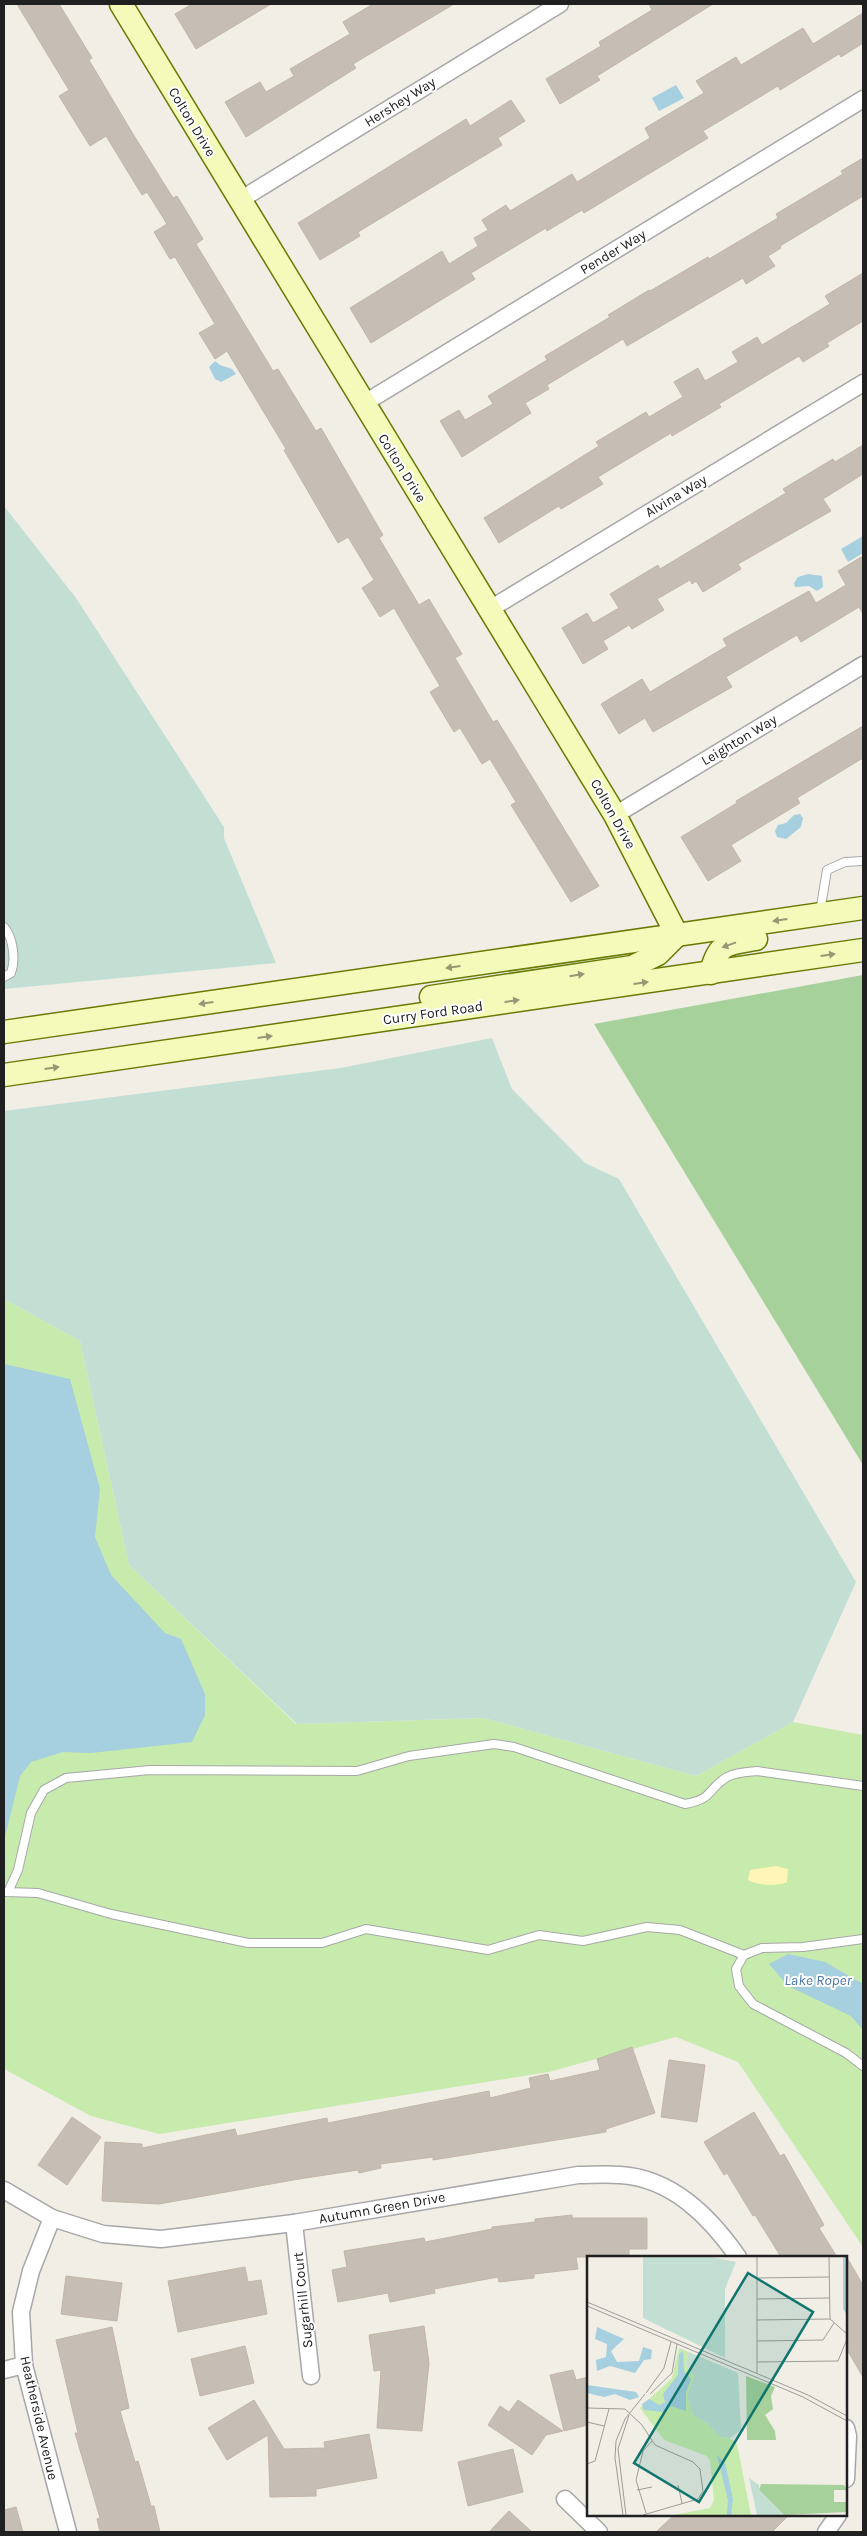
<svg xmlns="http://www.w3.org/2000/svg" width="867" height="2536" font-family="Karla,sans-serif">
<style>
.grass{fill:#c7ebac}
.forest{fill:#a7d19a}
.wetland{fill:#c3dfd4}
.sand{fill:#fff5b6}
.water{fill:#a6cfdf}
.building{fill:#c6beb5;stroke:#c3b5a8}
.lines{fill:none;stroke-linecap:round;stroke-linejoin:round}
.lane-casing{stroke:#a7a7a7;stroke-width:10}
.street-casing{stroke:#a7a7a7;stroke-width:19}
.secondary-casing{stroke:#677b03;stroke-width:25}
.lane{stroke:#fff;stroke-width:8}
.street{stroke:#fff;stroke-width:16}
.secondary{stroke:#f4fbba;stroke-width:22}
.oneway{fill:#959875}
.labels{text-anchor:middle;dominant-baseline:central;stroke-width:4;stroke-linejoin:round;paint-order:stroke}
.street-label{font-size:14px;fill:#202020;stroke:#fff}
.water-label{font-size:15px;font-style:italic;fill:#4a78b2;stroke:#fff}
.inset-road{fill:none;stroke:#9d9c97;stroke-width:1}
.view{fill:#0f766e;fill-opacity:0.15;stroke:#0f766e;stroke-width:2.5}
.inset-edge{fill:none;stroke:#202020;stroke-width:2.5}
</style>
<rect width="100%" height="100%" fill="#f1eee6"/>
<!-- grass -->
<path class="grass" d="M4,1299L80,1341L129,1565L296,1724L483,1718L696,1776L793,1722L863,1735V2247L738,2062L676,2037L549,2072L159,2134L91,2116L4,2069Z"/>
<!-- forest -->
<path class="forest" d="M863,975V1465L594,1024Z"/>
<!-- wetland -->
<g class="wetland">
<path d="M4,506L76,598L224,827V838L276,963L4,989Z"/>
<path d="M492,1038L512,1089L585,1163L619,1179L856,1582L793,1722L696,1776L483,1718L297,1724L129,1565L80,1341L4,1299V1111L341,1068Z"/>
</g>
<!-- sand -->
<path class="sand" d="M776,1866L788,1869L787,1882C777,1887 757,1885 748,1880L750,1870Z"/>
<!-- water -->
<g class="water">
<path d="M676,85L684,98L659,111L652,98Z"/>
<path d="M215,361L220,365L232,369L236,374L221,382L215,379L209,367Z"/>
<path d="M863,536V553L848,562L841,549Z"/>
<path d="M808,574L822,576L823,587L817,591L809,586L795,587L794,583L798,577Z"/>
<path d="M800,814L803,818L801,827L786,839L777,837L775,831L778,825L786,823L794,815Z"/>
<path d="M4,1364L70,1379L100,1489L95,1537L111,1575L165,1633L181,1639L205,1694V1715L192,1742L91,1753L63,1752L31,1762L20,1776L5,1837L4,1853Z"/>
<path d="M788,1954L825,1962L863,1984V2030L851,2016L788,1986L769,1964Z"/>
</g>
<!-- building -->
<g class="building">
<path d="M17,4H59L92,58L89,60L133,134L173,198L177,196L203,239L196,244L273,371L278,369L316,431L321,428L383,535L379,538L419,605L429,599L462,654L455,658L493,722L497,720L599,886L571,902L511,805L516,802L490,759L482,764L460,728L454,732L430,692L440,686L394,608L380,617L362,588L374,580L348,537L338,543L284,450L286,449L227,351L215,359L199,333L215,324L175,257L170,259L154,232L167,224L147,192L142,195L106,136L90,146L59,96L69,90Z"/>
<path d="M192,4H271L196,49L175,14Z"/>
<path d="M373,4H454L353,64L356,68L246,137L225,102L260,82L266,92L294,76L290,69L350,34L343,22Z"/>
<path d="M649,4H713L597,76L600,80L560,104L546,79L601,46L599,42L652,10Z"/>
<path d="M863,13V43L841,57L839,54L780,90L778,86L703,131L708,138L584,213L582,210L547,231L546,228L471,273L475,279L371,343L350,308L442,251L449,264L478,246L474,238L488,230L482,220L506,205L510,211L572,174L577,182L650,138L645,128L704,93L696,81L736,57L741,65L803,28L813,44Z"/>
<path d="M511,100L525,121L498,138L502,145L358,232L360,236L320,260L298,223L466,119L470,126Z"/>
<path d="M863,158V196L780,246L781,248L768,256L775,266L746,284L743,278L627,346L623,339L547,385L549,389L525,403L531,413L462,457L440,421L459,410L465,420L493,404L488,396L547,360L545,356L610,317L608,315L649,290L650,291L708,257L709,259L778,218L776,214L843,174L841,171Z"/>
<path d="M863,273V321L827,343L829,346L803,362L799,356L719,404L721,407L672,436L671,433L598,477L603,484L561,509L559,506L499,543L484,518L599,446L596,442L646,412L649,417L683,397L674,382L698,368L705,381L738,362L732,352L757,337L762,345L830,304L825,296Z"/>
<path d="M863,445V474L823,499L831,511L738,564L741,569L703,592L696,581L692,584L690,580L657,599L664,610L632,629L629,625L603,641L608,649L583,664L562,628L587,613L593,623L619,608L610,594L658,565L660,569L786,493L783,489L833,459L835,462Z"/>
<path d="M863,556V614L859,607L801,642L797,635L726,677L732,687L653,732L645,718L619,734L601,704L642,679L650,692L727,646L723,639L809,591L816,603L846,585L838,571Z"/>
<path d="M863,726V758L797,798L800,803L731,845L741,861L708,881L681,837L737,803L736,801Z"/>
<path d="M632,2047L655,2113L606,2129V2132L433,2160V2157L380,2164L381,2168L359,2173L358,2170L299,2179L159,2204L102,2201L105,2142L142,2144V2148L235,2129L237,2136L327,2118L328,2123L489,2091L490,2098L531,2088L529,2078L548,2074L550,2081L600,2070L597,2059Z"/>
<path d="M669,2060L705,2065L697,2122L661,2117Z"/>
<path d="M754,2112L780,2156L784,2154L793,2170L824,2225L819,2228L837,2257H781L755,2215L753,2216L727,2173L724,2175L704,2142Z"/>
<path d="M72,2117L101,2137L67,2185L38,2165Z"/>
<path d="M572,2215V2218H647V2249H629V2257H576L578,2269L534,2274V2278L499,2282L498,2277L434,2289L435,2293L390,2302L388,2293L338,2302L332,2270L347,2267L344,2251L424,2238L425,2242L492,2229V2227L535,2222V2219Z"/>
<path d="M846,2256L863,2285V2377L846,2348Z"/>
<path d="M245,2267L248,2282L261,2280L267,2314L178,2332L168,2281Z"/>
<path d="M66,2276L122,2283L117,2321L61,2314Z"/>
<path d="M424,2326L429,2363L422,2431L377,2428L381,2370L374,2371L369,2335Z"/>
<path d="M112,2327L129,2408L120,2411L135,2462L138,2461L151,2506H154L160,2532H100L97,2519L100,2518L75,2433H78L56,2340Z"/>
<path d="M245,2346L254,2383L200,2396L191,2359Z"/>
<path d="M573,2370L576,2380L588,2377V2425L564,2431L550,2375Z"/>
<path d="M254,2400L284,2449L325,2448L324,2442L369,2434L377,2478L316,2489V2496L270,2497L268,2435L227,2460L208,2428Z"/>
<path d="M518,2400L563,2431L546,2435L532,2455L488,2425L500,2406L509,2412Z"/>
<path d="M513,2449L523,2492L468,2506L458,2462Z"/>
<path d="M16,2507L23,2532H4V2510Z"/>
<path d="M509,2511L532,2532H489Z"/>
<path d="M674,2515H789L772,2532H656Z"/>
</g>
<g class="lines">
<!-- lane casing -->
<g class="lane-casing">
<g id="lane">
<path d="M820,912L827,870L845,862L863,861"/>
<path d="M4,927C13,937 16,960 11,973L4,977"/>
<path d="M5,1892L38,1893L111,1914L248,1943H322L366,1929L488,1950L539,1935L583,1941L647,1927L680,1930L744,1955"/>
<path d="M8,1892L18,1870L31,1813L44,1790L66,1778L150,1770L357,1771L409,1756L494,1744L514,1747L685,1804C714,1799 707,1789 727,1777C736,1772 747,1772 757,1771L863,1786"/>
<path d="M863,1939L803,1947L762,1948L744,1955L736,1969L739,1986L753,2004L846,2053L863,2066"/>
</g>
</g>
<!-- street casing -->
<g class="street-casing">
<g id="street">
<path d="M240,200L560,4"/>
<path d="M363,404L863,99"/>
<path d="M490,609L863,383"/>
<path d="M615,815L863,665"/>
<path d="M4,2190L52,2218L103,2234L161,2239L294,2223L578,2175C592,2175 606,2174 620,2175C672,2178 710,2217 738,2257"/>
<path d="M52,2218L31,2271L21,2312L24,2365L68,2532"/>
<path d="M294,2223L311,2376"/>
<path d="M4,2370L24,2365"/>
<path d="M846,2428L848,2436L846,2479"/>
<path d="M565,2499L599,2532"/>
<path d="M826,2532L838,2515"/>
</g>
</g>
<!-- secondary casing -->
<g class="secondary-casing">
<g id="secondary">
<path d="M121,4L615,815L677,935"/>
<path d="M711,973C718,942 727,944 756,939"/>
<path d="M431,997L632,967L658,954L677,935"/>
<path d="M4,1032L863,908"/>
<path d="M4,1075L863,950"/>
</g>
</g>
<!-- lane -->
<use href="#lane" class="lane"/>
<!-- street -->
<use href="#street" class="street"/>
<!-- secondary -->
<use href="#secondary" class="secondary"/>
</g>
<!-- one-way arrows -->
<defs><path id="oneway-solid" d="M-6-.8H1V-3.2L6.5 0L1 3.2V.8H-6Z" transform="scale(1.25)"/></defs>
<g class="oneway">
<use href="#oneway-solid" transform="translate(780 920) rotate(172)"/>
<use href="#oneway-solid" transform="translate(729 945) rotate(160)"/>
<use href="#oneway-solid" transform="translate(828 955) rotate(-8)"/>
<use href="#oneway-solid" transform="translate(453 967) rotate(172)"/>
<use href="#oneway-solid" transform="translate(577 975) rotate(-9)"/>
<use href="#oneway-solid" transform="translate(641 983) rotate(-8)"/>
<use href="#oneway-solid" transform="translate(512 1001) rotate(-8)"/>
<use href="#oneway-solid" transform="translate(206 1003) rotate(172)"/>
<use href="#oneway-solid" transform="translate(265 1037) rotate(-8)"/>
<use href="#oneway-solid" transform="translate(52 1068) rotate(-8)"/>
</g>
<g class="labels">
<!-- street labels -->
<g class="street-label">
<text transform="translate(400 102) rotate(-32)">Hershey Way</text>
<text transform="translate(192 122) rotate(59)">Colton Drive</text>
<text transform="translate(613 252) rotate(-31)">Pender Way</text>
<text transform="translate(402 468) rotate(58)">Colton Drive</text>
<text transform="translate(676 496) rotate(-31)">Alvina Way</text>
<text transform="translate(739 740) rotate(-31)">Leighton Way</text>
<text transform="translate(613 814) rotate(61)">Colton Drive</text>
<text transform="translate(433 1013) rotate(-8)">Curry Ford Road</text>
<text transform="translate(382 2208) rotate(-10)">Autumn Green Drive</text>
<text transform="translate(303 2300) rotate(-96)">Sugarhill Court</text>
<text transform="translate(39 2418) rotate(77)">Heatherside Avenue</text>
</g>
<!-- water labels -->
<g class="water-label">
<text x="818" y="1980">Lake Roper</text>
</g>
</g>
<!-- overview -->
<g transform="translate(587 2256)">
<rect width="260" height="260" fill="#f1eee6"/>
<path d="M92,92L102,96L99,108L107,121L100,140L106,159L120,167L133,181L143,182L150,188L164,259H87L123,252L127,244L123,205L120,200L77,184L53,152L85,122Z" fill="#c7ebac"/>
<path d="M159,120L188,131L184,140L186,153L178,159L188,175L189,184H160ZM174,228L257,229L260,234H247V246H260V256L197,259L172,234Z" fill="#a7d19a"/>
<path d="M56,1H124L149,6L138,33V102L56,62ZM102,96L151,117L154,174L143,182L133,181L120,167L106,159L100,140L107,121L99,108ZM162,222L172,229V234L197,259H170Z" fill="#c3dfd4"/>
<path d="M256,1H260V59L256,53ZM10,71L37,83L24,95L30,106L52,105L56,91L65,94L64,103L57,104L48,117L23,110L10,115L9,104L19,101L20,88L8,83ZM96,95L97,115L104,123L99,136V155L84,150L78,156L57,154L55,148L62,143L72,149L78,146L76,138L91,119L92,98ZM0,129L49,136L52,141L43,144L28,138L17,141L0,137ZM130,199L138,207L146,243L144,259H140L141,244Z" fill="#a6cfdf"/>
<path class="inset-road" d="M242,1L243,63L260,78M170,22L242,21M170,43L242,42M0,46L221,139L260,160M0,50L216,141L260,165M170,64L243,63M170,85L236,84L247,67M170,106L251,105L260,83M170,117V1M59,137L77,112L84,86M63,138L85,117L90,88M0,152L38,153L55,169L68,189L106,206L113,213L116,235L111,243L56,259M0,166L17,170M0,208L8,205L22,153M91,229L95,247M50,234L65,231M59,257L49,224L56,195L65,185M36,259L28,202L29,185L38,163L58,138M39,259L31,193L42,159"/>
<path class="view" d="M161,17L226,56L112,246L47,207Z"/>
<rect width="260" height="260" class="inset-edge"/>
</g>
<!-- border -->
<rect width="867" height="2536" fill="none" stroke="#202020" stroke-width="10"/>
</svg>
